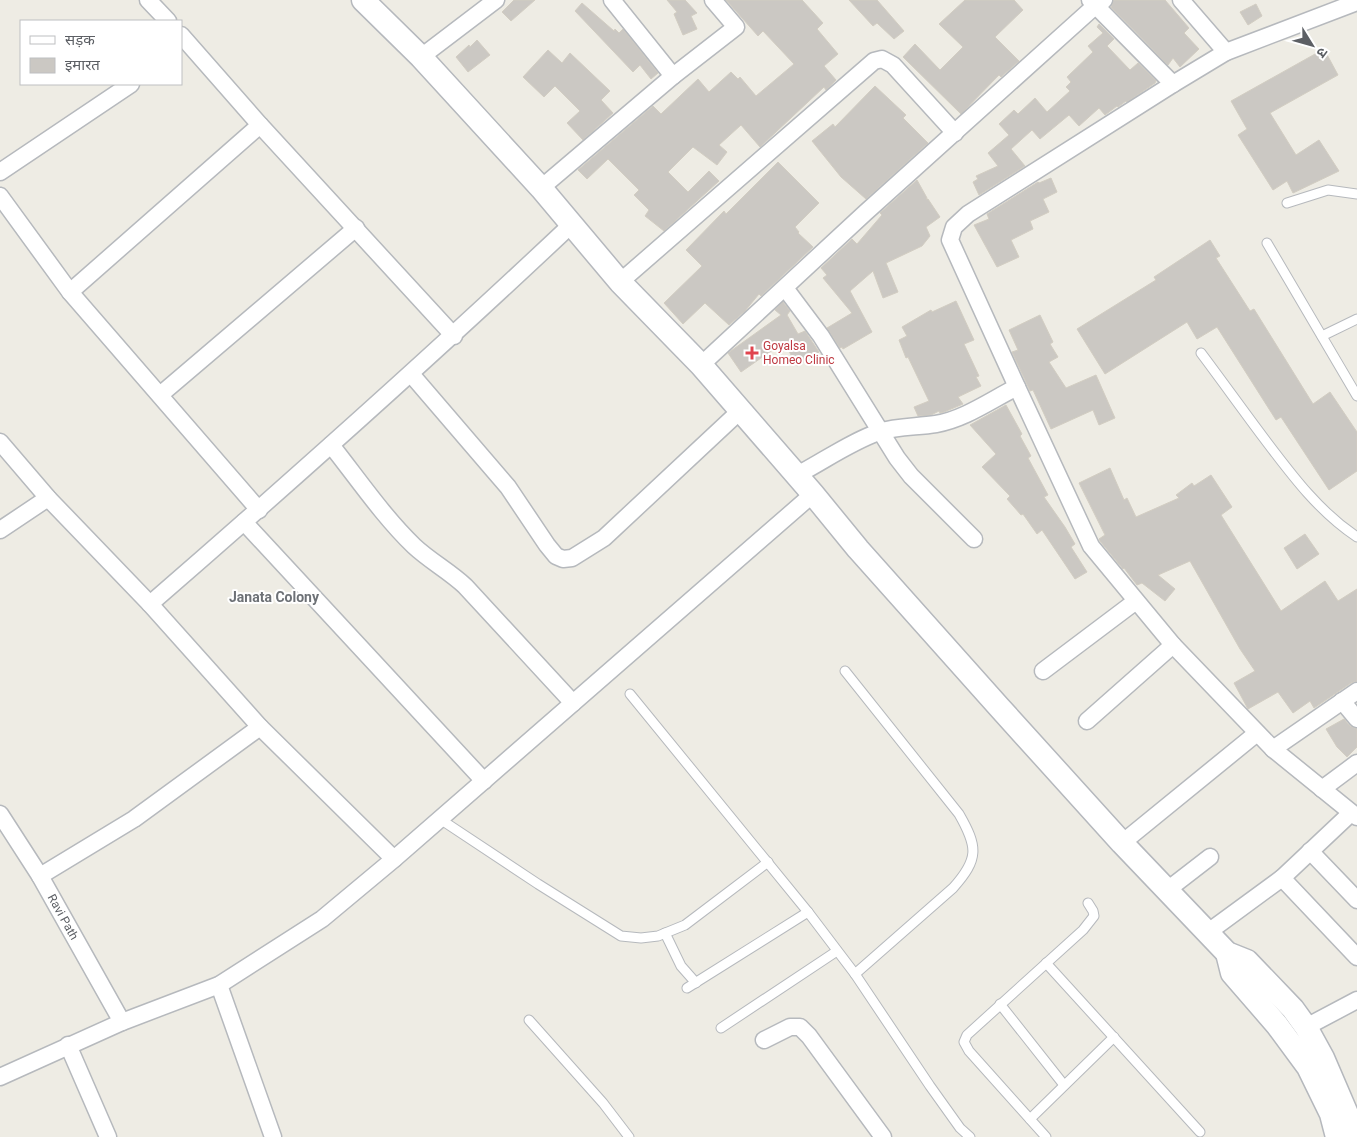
<svg xmlns="http://www.w3.org/2000/svg" width="1357" height="1137" font-family="Roboto,'Noto Sans Devanagari',sans-serif">
<style>
.building{fill:#cbc8c3;stroke:#d2cdc2}
.lines{fill:none;stroke-linecap:round;stroke-linejoin:round}
.lane-casing{stroke:#b6b9bd;stroke-width:11}
.street-casing{stroke:#b6b9bd;stroke-width:19}
.secondary-casing{stroke:#b5b8bd;stroke-width:25}
.lane{stroke:#fff;stroke-width:9}
.street{stroke:#fff;stroke-width:16}
.secondary{stroke:#fff;stroke-width:22}
.health-dot{fill:#e0444e;stroke:#fff;stroke-width:2}
.labels{text-anchor:middle;dominant-baseline:central;stroke-width:4;stroke-linejoin:round;paint-order:stroke}
.health-label{font-size:12px;fill:#be3a42;stroke:#fff;text-anchor:start}
.street-label{font-size:12px;fill:#5c5f64;stroke:#fff}
.neighbourhood-label{font-size:14px;font-weight:bold;fill:#6d7176;stroke:#fff}
</style>
<rect width="100%" height="100%" fill="#eeece4"/>
<!-- building -->
<g class="building">
<path d="M514,0H535L511,21L502,12Z"/>
<path d="M667,0H685L697,13L691,16L697,29L683,35L674,14L677,12Z"/>
<path d="M726,0H802L823,23L817,29L838,54L824,66L836,80L826,90L824,87L760,147L741,125L719,145L727,152L717,165L693,147L668,172L688,192L709,171L719,181L664,231L645,216L649,210L634,195L639,190L608,159L587,179L578,170L653,106L661,114L698,79L709,92L731,72L738,79L740,77L756,96L794,64L763,31L758,36Z"/>
<path d="M849,0H877L904,31L894,39L877,23L873,26Z"/>
<path d="M965,0H1014L1023,10L995,37L1019,61L1001,77L999,75L961,114L903,57L915,44L940,70L963,47L939,24Z"/>
<path d="M1114,0H1165L1189,28L1184,33L1199,49L1180,67L1173,58L1168,65L1111,7Z"/>
<path d="M582,3L614,31L615,29L619,33L623,29L658,73L651,79L640,65L633,72L575,11Z"/>
<path d="M1256,4L1262,16L1248,25L1240,12Z"/>
<path d="M1099,24L1114,39L1107,46L1130,70L1138,63L1156,81L1155,83L1127,102L1126,101L1118,107L1117,106L1105,115L1099,108L1079,126L1069,115L1040,139L1032,130L1011,149L1025,166L979,195L973,182L978,179L976,176L998,166L988,153L1009,135L999,124L1014,110L1018,114L1035,98L1047,112L1070,91L1066,87L1071,82L1067,77L1093,52L1088,46L1103,33L1097,27Z"/>
<path d="M477,40L490,55L468,72L456,57L469,45L470,47Z"/>
<path d="M1324,49L1338,75L1270,113L1296,155L1319,140L1339,171L1293,193L1287,181L1273,190L1238,135L1247,129L1231,101Z"/>
<path d="M548,50L562,63L570,53L610,91L601,100L613,113L583,140L567,123L580,111L555,86L544,97L523,77Z"/>
<path d="M875,86L906,115L903,118L928,143L866,199L841,177L812,141L833,124L835,127Z"/>
<path d="M778,162L819,203L795,227L799,232L798,233L813,247L761,296L759,294L745,311L729,325L705,303L683,324L664,303L702,266L686,250L724,211L726,214Z"/>
<path d="M1051,178L1057,192L1043,199L1049,212L1030,221L1033,229L1011,240L1019,257L997,267L974,225L989,219L987,214L1038,182L1039,183Z"/>
<path d="M917,180L927,198L926,199H928L940,217L926,227L930,236L922,246L886,263L898,292L883,298L873,271L850,291L872,332L843,349L842,347L840,348L827,328L852,313L823,278L827,275L821,268L852,239L857,244L882,215L880,213Z"/>
<path d="M1210,240L1220,256L1216,258L1250,311L1254,309L1313,404L1330,392L1357,432V471L1329,490L1281,417L1276,420L1217,327L1197,339L1187,322L1105,374L1077,329L1156,280L1154,277Z"/>
<path d="M956,301L974,340L964,344L979,376L976,377L981,386L958,397L963,404L944,412L940,413L939,411L931,415L918,416L914,407L929,401L908,357L906,358L899,340L907,336L902,327L931,310L932,312Z"/>
<path d="M783,302L790,311L787,315L798,334L805,331L819,352L797,366L784,342L741,372L728,353L781,315L775,310Z"/>
<path d="M1040,315L1053,342L1050,344L1058,357L1049,362L1066,388L1096,375L1115,418L1099,425L1093,410L1051,429L1033,390L1030,391L1012,352L1018,350L1009,330Z"/>
<path d="M1006,405L1022,434L1020,436L1031,456L1028,458L1048,495L1044,497L1065,527L1075,544L1071,547L1087,572L1075,579L1042,530L1037,534L1023,514L1021,515L1007,499L1010,496L982,467L996,454L970,425Z"/>
<path d="M1110,468L1124,500L1127,498L1136,517L1179,498L1176,495L1192,483L1194,486L1211,475L1232,507L1221,515L1281,611L1325,581L1338,601L1357,589V681L1351,683L1314,708L1310,701L1293,713L1278,692L1248,709L1234,683L1255,671L1240,649L1190,561L1158,575L1175,589L1165,601L1142,583L1137,585L1124,568L1123,569L1100,541L1099,539L1105,535L1079,483Z"/>
<path d="M1305,534L1319,554L1297,569L1284,548Z"/>
<path d="M1344,719L1350,726L1357,729V747L1347,757L1337,747L1326,729Z"/>
</g>
<g class="lines">
<!-- lane casing -->
<g class="lane-casing">
<g id="lane">
<path d="M1287,203L1328,190L1357,194"/>
<path d="M1267,243L1357,396"/>
<path d="M1322,336L1357,319"/>
<path d="M1201,353C1222,381 1242,409 1263,437C1291,474 1318,511 1357,537"/>
<path d="M845,671L959,814C978,847 979,859 953,888L855,974"/>
<path d="M630,694L808,912L855,974L930,1086L960,1128L970,1137"/>
<path d="M440,819L538,884L621,936L641,938L658,936L685,925L768,862"/>
<path d="M665,933L681,966L696,983"/>
<path d="M1046,963L1200,1132"/>
<path d="M687,988L808,912"/>
<path d="M1000,1004L1064,1085"/>
<path d="M529,1020L603,1103L629,1137"/>
<path d="M721,1028L837,951"/>
<path d="M1030,1119L1114,1037"/>
<path d="M1046,1137L969,1051L964,1042L967,1035L1083,930L1094,916L1093,911L1088,903"/>
</g>
</g>
<!-- street casing -->
<g class="street-casing">
<g id="street">
<path d="M148,0L168,21"/>
<path d="M612,0L673,76"/>
<path d="M1090,0L1173,84"/>
<path d="M1181,0L1226,52"/>
<path d="M1357,2L1226,52L1173,84L968,214L954,227L950,240L1017,387L1091,546L1173,645L1273,749L1357,817"/>
<path d="M181,35L260,125L454,336"/>
<path d="M421,57L496,0"/>
<path d="M0,172L131,84"/>
<path d="M541,188L673,76L736,27L713,0"/>
<path d="M0,196L70,292L259,510"/>
<path d="M620,282L874,61L882,59L893,65L955,133"/>
<path d="M785,288L821,336L897,458L911,476L974,539"/>
<path d="M70,292L260,125"/>
<path d="M701,365L865,213L1095,6L1104,0"/>
<path d="M411,374L508,487L547,545L556,556L563,559L572,558L604,538L741,410"/>
<path d="M160,395L356,228"/>
<path d="M0,442L48,498L150,604L260,727L394,859"/>
<path d="M331,445C358,479 383,516 414,546C430,561 449,571 465,586L573,703"/>
<path d="M797,475C824,461 850,442 879,432C897,426 917,427 936,424C965,419 991,400 1017,387"/>
<path d="M244,522L484,781"/>
<path d="M0,530L48,498"/>
<path d="M150,604C293,480 434,354 572,224"/>
<path d="M1043,671L1136,601"/>
<path d="M1342,701L1357,719"/>
<path d="M1087,721L1173,645"/>
<path d="M1273,749L1357,691"/>
<path d="M1322,789L1357,763"/>
<path d="M0,814L40,876L122,1022"/>
<path d="M1122,843L1257,733"/>
<path d="M1310,851L1357,900"/>
<path d="M40,876L134,819L260,727"/>
<path d="M1282,878L1357,957"/>
<path d="M1166,891L1210,857"/>
<path d="M1207,933L1282,878L1351,813"/>
<path d="M219,985L273,1137"/>
<path d="M1306,1027L1357,1000"/>
<path d="M764,1040L790,1027H800L809,1036L883,1137"/>
<path d="M68,1045L108,1137"/>
<path d="M0,1077L122,1022L219,985L322,919L394,859L813,494"/>
</g>
</g>
<!-- secondary casing -->
<g class="secondary-casing">
<g id="secondary">
<path d="M363,0L421,57L541,188L620,282L701,365L813,494L858,549L999,707L1122,843L1227,953L1247,961L1293,1009L1306,1027L1323,1058L1357,1137"/>
<path d="M1227,953L1232,973L1277,1025L1308,1067L1331,1114L1337,1137"/>
</g>
</g>
<!-- lane -->
<use href="#lane" class="lane"/>
<!-- street -->
<use href="#street" class="street"/>
<!-- secondary -->
<use href="#secondary" class="secondary"/>
</g>
<!-- markers -->
<path class="health-dot" d="M749.5 345.5h5v5h5v5h-5v5h-5v-5h-5v-5h5z"/>
<g class="labels">
<!-- health labels -->
<g class="health-label">
<text x="763" y="346">Goyalsa<tspan x="763" dy="14">Homeo Clinic</tspan></text>
</g>
<!-- street labels -->
<g class="street-label">
<text transform="translate(63 917) rotate(61)">Ravi Path</text>
</g>
<!-- neighbourhood labels -->
<g class="neighbourhood-label">
<text x="274" y="597">Janata Colony</text>
</g>
</g>
<!-- legend -->
<rect x="20" y="20" width="162" height="65" fill="#ffffff" stroke="#bebfc1"/>
<rect x="30" y="36" width="25" height="8" fill="#ffffff" stroke="#bebfc1"/>
<text x="65" y="45" font-size="15" fill="#5c5f64">सड़क</text>
<rect x="30" y="58" width="25" height="15" fill="#cbc8c3" stroke="#bebfc1"/>
<text x="65" y="70" font-size="15" fill="#5c5f64">इमारत</text>
<!-- north arrow -->
<g transform="translate(1312 45) rotate(127)" stroke="#ffffff" stroke-width="4" paint-order="stroke">
<path d="M0-4L9 19L0 12L-9 19Z" fill="#5c5f64"/>
<text y="-8" font-size="14" font-weight="bold" text-anchor="middle" fill="#5c5f64">उ</text>
</g>
</svg>
